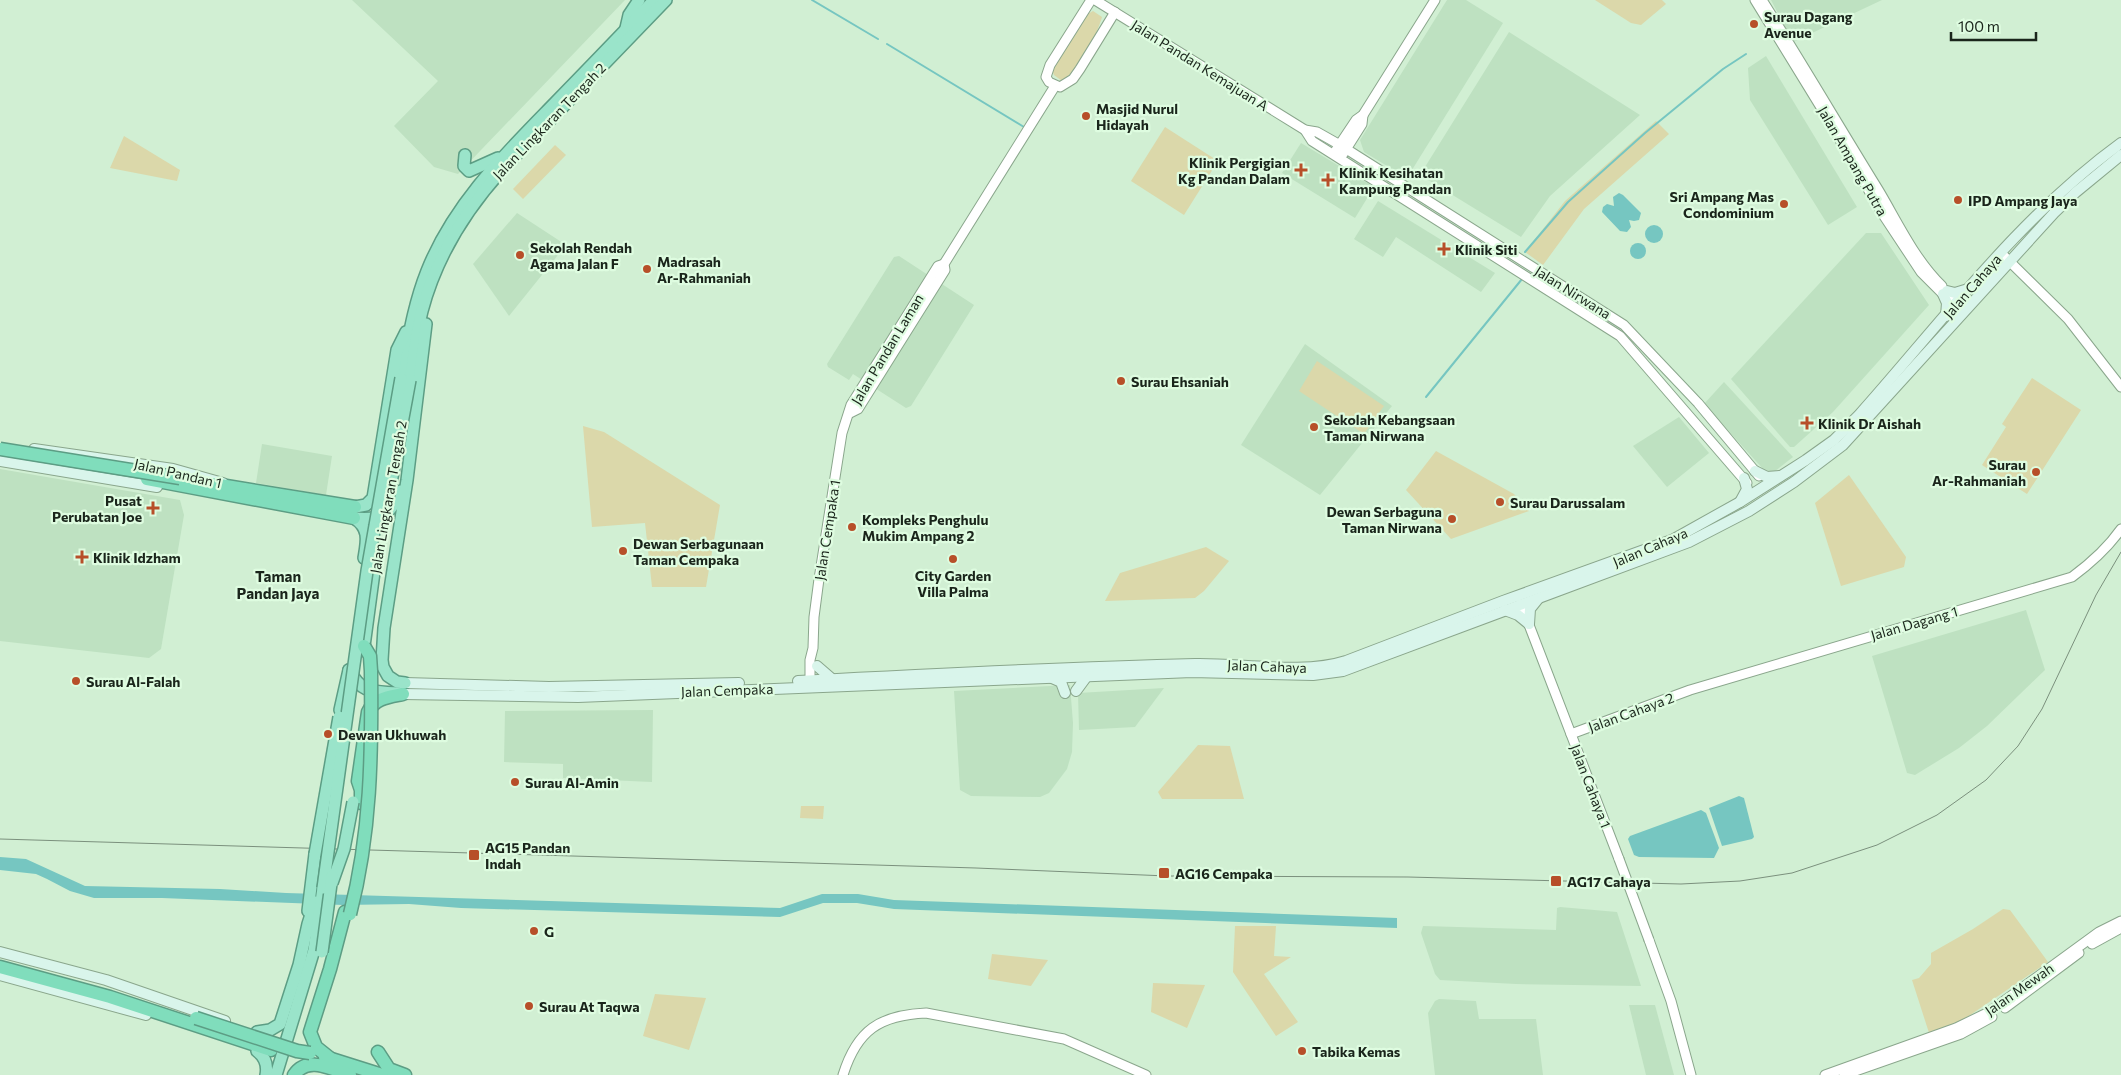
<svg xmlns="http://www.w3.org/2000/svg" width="2121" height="1075" font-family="Commissioner,sans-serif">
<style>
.built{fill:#bee1c1}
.green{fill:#dbd8aa}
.water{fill:#76c6c1}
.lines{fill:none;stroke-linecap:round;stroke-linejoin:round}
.stream{stroke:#76c6c1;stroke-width:2}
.tertiary-casing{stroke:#8aa68c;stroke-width:11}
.secondary-casing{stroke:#8aa68c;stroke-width:12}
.trunk-casing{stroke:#5c9d84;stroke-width:14}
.motorway-casing{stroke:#5c9d84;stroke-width:15}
.tertiary{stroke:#fff;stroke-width:9}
.secondary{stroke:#d9f5eb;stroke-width:10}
.trunk{stroke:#9ae4ca;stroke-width:11}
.motorway{stroke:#80ddbc;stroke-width:12}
.tram{stroke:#7b907d;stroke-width:1}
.tertiary-bridge-casing{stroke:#8aa68c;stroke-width:11;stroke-linecap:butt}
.trunk-bridge-casing{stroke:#5c9d84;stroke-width:14;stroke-linecap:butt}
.motorway-bridge-casing{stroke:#5c9d84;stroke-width:15;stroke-linecap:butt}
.tertiary-bridge{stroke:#fff;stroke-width:9}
.trunk-bridge{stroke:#9ae4ca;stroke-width:11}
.motorway-bridge{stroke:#80ddbc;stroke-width:12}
.poi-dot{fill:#b74f29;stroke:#defce0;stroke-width:2}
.labels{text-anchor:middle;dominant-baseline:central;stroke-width:4.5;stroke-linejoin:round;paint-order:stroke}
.poi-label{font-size:14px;font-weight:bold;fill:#1a251b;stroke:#defce0;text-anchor:start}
.street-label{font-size:14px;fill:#1a251b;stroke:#defce0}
.neighbourhood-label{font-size:15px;font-weight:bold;fill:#1a251b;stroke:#defce0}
</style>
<rect width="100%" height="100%" fill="#d1efd3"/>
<!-- built -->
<g class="built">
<path d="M352,0H625L458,174L434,167L394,126L438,81Z"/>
<path d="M1447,0H1466L1503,23L1407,178L1364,152L1360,140Z"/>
<path d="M1771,0H1882L1793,42Z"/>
<path d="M1509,32L1640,115L1550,196L1521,237L1420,175Z"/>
<path d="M1766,56L1857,207L1828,225L1750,100L1748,68Z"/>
<path d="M1301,143L1374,187L1355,218L1282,173Z"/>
<path d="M1378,201L1495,273L1481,292L1396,237L1383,257L1354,239Z"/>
<path d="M517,213L566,245L509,316L473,264Z"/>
<path d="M1866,233H1881L1929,305L1833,412L1794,447H1790L1731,379Z"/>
<path d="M899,256L974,305L911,406L906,408L853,374L849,380L828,367L827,364L894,257Z"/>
<path d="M1305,344L1392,406L1320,495L1241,445Z"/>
<path d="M1724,382L1793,457L1774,472L1764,470L1704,404Z"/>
<path d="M1679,417L1709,453L1667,487L1633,446Z"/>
<path d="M262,444L332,456L326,495L256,483Z"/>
<path d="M0,469L180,500L184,515L161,649L149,658L0,641Z"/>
<path d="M2026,610L2045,670L1987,726L1959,748L1915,775L1907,773L1872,656Z"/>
<path d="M1070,685L1073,723L1072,752L1067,769L1049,793L1040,797L971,796L960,790L954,691Z"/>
<path d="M1164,688L1135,727L1079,730L1078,693Z"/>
<path d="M653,710L652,782L563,778V764L504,762L505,711Z"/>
<path d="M1560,907L1617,912L1641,986L1516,984L1440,980L1435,974L1421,933L1423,926L1556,930L1557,908Z"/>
<path d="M1439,999L1476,1001L1479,1019H1536L1543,1075H1435L1428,1013L1435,1001Z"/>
<path d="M1629,1005H1655L1674,1075H1646Z"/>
</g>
<!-- green -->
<g class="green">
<path d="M1595,0H1662L1666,4L1641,25L1631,23Z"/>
<path d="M1093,11L1102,17C1097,35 1078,71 1062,81L1054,75L1052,70L1086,15Z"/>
<path d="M1656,121L1669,134L1584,209L1543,265L1525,252L1565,201Z"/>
<path d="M1165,127L1218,161L1184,215L1131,181Z"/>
<path d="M124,136L180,170L177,181L110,168Z"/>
<path d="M555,145L566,155L523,199L513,189Z"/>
<path d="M1317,361L1384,406L1364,434L1299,391Z"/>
<path d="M2032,378L2081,410L2027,494L1982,465L2006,427L2002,424Z"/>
<path d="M583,426L604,432L720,505L706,587H652L645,523L592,527Z"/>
<path d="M1436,451L1514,494L1529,511L1451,539L1406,490Z"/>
<path d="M1849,475L1906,557L1904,567L1841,586L1815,503Z"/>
<path d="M1206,547L1229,561L1204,591L1195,598L1105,601L1120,573Z"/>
<path d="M1198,745L1230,746L1244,799H1162L1158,792Z"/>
<path d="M801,806H824L823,819L800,818Z"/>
<path d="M2003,909L2010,910L2048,962L1960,1022L1930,1036L1912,980L1919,978L1931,964V953L1973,929Z"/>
<path d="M1235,926H1276L1274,956L1291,957L1264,974L1298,1022L1276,1036L1233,972Z"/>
<path d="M992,954L1048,960L1031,986L988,979Z"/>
<path d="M1153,983L1205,985L1187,1028L1151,1012Z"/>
<path d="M655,994L706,998L689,1050L643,1036Z"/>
</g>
<!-- water -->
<g class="water">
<path d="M1619,193L1623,195L1641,213L1639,220L1634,221L1629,220L1631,227L1627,232L1620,231L1602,212L1603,207L1607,204L1614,206L1613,197Z"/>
<circle cx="1654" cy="234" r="9"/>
<circle cx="1638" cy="251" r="8"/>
<path d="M1739,796L1744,798L1754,837L1752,839L1722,846L1709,808Z"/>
<path d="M1701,810L1706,813L1719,848L1714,858L1639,857L1634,855L1628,839L1630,836Z"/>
<path d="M0,857L26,859L85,886L220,889L286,893L780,908L822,894H858L894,900L1397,918V928L894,909L857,903H823L780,917L461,908L409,904L343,905L162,898H94L70,891L47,879L36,874L0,870Z"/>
</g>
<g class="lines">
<!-- stream -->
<g class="stream">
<path d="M812,0L878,39"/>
<path d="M887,44L1024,127"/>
<path d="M1525,252L1568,202L1645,133L1723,69L1746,54"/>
<path d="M1426,397L1522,279"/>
</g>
<!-- tertiary casing -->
<g class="tertiary-casing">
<g id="tertiary">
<path d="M1091,0L1050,65L1046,77L1049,82L1060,87L1073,79L1080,69L1115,12"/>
<path d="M1095,0L1305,130L1317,132L1340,145L1624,325L1698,403L1759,476"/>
<path d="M1755,0L1825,114L1880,210L1921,272L1943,294L1964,311"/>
<path d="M1762,0C1802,63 1840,128 1879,191C1898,223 1915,260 1942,286"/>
<path d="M1305,130L1312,141L1620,336L1747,483"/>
<path d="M1336,150L1356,120L1363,115L1435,0"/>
<path d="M1343,154L1362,124L1363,115"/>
<path d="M2001,253L2068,319L2121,387"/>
<path d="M850,413L858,409L945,270L944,264L1055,86"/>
<path d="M1521,604L1619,859"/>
<path d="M810,685V660L813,648L814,617L819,579L842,433L851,405L938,266L944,264"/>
<path d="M1571,734L1690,690L2072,577C2091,563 2107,549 2121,529"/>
<path d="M1649,940L1671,1001L1691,1075"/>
<path d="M2092,944L2121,928"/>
<path d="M2005,1008L2079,953"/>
<path d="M843,1075C857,1030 880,1015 926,1013L1064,1039L1146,1075"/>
<path d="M1825,1075L1956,1028L1989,1012L2099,932L2121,921"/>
<path d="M1844,1075L1961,1034L1992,1017"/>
</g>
</g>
<!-- secondary casing -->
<g class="secondary-casing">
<g id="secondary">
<path d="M1947,291L1955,293L1968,289"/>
<path d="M1943,294L1947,303L1946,316"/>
<path d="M34,449L173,469L223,483"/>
<path d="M0,461L157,487"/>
<path d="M1755,471L1767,477L1780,476"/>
<path d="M1740,502L1747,489L1744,478"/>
<path d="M1505,610L1518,615L1529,624"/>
<path d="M1529,624L1530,609L1538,599"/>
<path d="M817,666L832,679"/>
<path d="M1052,678L1061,682L1065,693"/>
<path d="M798,681C930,674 1063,667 1195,664C1241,663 1303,675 1346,661L1503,601L1672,540L1740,502L1806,460L1834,440L1859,415C1942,322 2019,217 2121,143"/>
<path d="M405,683L549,687L739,683"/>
<path d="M1076,691L1087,676"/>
<path d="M403,694L578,697L1192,672L1313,675L1343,671L1689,542L1749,511L1794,482L1843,445L2054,213L2076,192L2121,155"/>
<path d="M0,952L106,980L225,1021"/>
<path d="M0,975L146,1015"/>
</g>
</g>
<!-- trunk casing -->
<g class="trunk-casing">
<g id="trunk">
<path d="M626,28L629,15L639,0"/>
<path d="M465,155L464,166L469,171L498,158"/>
<path d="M401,378C408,342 413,306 427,271C453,206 501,158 549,109C584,73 619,37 654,0"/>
<path d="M410,380C414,357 416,334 422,311C436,258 464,212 501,171L666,0"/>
<path d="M355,507L366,505L373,498L397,350L406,332"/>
<path d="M354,518C370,528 367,541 364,558"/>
<path d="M354,518C382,520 389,517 401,491"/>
<path d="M364,646L374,572"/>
<path d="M349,670C363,695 373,691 398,693"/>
<path d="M405,683L397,682L388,676L383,667L382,660L384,628L407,480L426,324"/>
<path d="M340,710L349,670"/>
<path d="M308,911L315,854"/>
<path d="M257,1032L270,1030L280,1024L299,965L308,924L315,902"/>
<path d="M257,1051C265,1057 268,1065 266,1075"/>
<path d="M276,1075L314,950L323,888"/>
</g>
</g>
<!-- motorway casing -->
<g class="motorway-casing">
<g id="motorway">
<path d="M147,479L354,518"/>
<path d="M214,484L355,507"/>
<path d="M361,803V790L358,781L368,712C375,698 388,697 403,694"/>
<path d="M0,967L110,997L271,1050"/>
<path d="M378,1052L389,1069L405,1075"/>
<path d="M325,1057L382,1075"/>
<path d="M331,1059L316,1047L310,1032L330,969L345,912"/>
<path d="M294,1075C308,1055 331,1069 350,1075"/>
</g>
</g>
<!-- tertiary -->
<use href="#tertiary" class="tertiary"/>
<!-- secondary -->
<use href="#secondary" class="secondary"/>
<!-- trunk -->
<use href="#trunk" class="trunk"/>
<!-- motorway -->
<use href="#motorway" class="motorway"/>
<!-- tram -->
<path class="tram" d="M0,839L976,868L1167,876L1408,877L1681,884L1740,881L1792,873L1877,845L1937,815L1986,780L2018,746L2042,709L2096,595L2121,552"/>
<!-- tertiary-bridge casing -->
<g class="tertiary-bridge-casing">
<path id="tertiary-bridge" d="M1619,859L1649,940"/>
</g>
<!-- trunk-bridge casing -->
<g class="trunk-bridge-casing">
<g id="trunk-bridge">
<path d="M383,526L410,380"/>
<path d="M315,854L339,717"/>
<path d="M332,883L344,849L353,802"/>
<path d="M323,888L367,571L401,378"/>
<path d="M322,952L332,876"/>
</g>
</g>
<!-- motorway-bridge casing -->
<g class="motorway-bridge-casing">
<g id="motorway-bridge">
<path d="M0,449L180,478"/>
<path d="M350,914C371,833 372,754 371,671L370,656L364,646"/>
<path d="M196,1018L297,1051L310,1053"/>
</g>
</g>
<!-- tertiary-bridge -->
<use href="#tertiary-bridge" class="tertiary-bridge"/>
<!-- trunk-bridge -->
<use href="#trunk-bridge" class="trunk-bridge"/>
<!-- motorway-bridge -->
<use href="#motorway-bridge" class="motorway-bridge"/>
</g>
<!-- markers -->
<g class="poi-dot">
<circle cx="1754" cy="24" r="5"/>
<circle cx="1086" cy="116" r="5"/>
<path d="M1298.5 162.5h5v5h5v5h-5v5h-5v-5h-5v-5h5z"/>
<path d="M1325.5 172.5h5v5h5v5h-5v5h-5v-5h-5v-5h5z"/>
<circle cx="1958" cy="200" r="5"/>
<circle cx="1784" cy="204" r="5"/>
<path d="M1441.5 241.5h5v5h5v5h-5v5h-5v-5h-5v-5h5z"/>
<circle cx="520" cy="255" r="5"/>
<circle cx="647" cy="269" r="5"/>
<circle cx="1121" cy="381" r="5"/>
<path d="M1804.5 415.5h5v5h5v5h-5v5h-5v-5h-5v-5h5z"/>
<circle cx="1314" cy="427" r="5"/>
<circle cx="2036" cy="472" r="5"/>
<circle cx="1500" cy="502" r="5"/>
<path d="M150.5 500.5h5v5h5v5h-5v5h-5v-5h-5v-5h5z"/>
<circle cx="1452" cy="519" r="5"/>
<circle cx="852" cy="527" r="5"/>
<circle cx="623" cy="551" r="5"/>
<path d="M79.5 549.5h5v5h5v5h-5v5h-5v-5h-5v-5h5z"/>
<circle cx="953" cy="559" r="5"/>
<circle cx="76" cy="681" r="5"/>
<circle cx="328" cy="734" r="5"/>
<circle cx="515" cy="782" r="5"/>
<rect x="468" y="849" width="12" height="12" rx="2.5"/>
<rect x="1158" y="867" width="12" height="12" rx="2.5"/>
<rect x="1550" y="875" width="12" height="12" rx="2.5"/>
<circle cx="534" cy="931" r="5"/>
<circle cx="529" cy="1006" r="5"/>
<circle cx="1302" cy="1051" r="5"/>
</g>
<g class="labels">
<!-- poi labels -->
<g class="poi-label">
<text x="1764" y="16">Surau Dagang<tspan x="1764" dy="16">Avenue</tspan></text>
<text x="1096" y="108">Masjid Nurul<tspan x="1096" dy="16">Hidayah</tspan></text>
<text x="1290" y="162" text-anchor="end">Klinik Pergigian<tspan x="1290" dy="16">Kg Pandan Dalam</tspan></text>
<text x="1339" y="172">Klinik Kesihatan<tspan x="1339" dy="16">Kampung Pandan</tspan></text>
<text x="1774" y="196" text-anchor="end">Sri Ampang Mas<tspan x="1774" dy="16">Condominium</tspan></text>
<text x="1968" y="200">IPD Ampang Jaya</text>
<text x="530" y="247">Sekolah Rendah<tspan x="530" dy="16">Agama Jalan F</tspan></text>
<text x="1455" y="249">Klinik Siti</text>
<text x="657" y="261">Madrasah<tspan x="657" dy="16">Ar-Rahmaniah</tspan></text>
<text x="1131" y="381">Surau Ehsaniah</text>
<text x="1324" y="419">Sekolah Kebangsaan<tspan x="1324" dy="16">Taman Nirwana</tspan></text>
<text x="1818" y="423">Klinik Dr Aishah</text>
<text x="2026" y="464" text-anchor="end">Surau<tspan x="2026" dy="16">Ar-Rahmaniah</tspan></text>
<text x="142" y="500" text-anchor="end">Pusat<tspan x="142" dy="16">Perubatan Joe</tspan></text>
<text x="1510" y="502">Surau Darussalam</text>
<text x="1442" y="511" text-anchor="end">Dewan Serbaguna<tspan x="1442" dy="16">Taman Nirwana</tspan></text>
<text x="862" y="519">Kompleks Penghulu<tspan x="862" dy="16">Mukim Ampang 2</tspan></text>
<text x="633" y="543">Dewan Serbagunaan<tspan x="633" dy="16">Taman Cempaka</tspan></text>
<text x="93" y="557">Klinik Idzham</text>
<text x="953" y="575" text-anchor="middle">City Garden<tspan x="953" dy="16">Villa Palma</tspan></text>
<text x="86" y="681">Surau Al-Falah</text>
<text x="338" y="734">Dewan Ukhuwah</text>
<text x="525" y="782">Surau Al-Amin</text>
<text x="485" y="847">AG15 Pandan<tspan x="485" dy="16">Indah</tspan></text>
<text x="1175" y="873">AG16 Cempaka</text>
<text x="1567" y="881">AG17 Cahaya</text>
<text x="544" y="931">G</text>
<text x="539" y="1006">Surau At Taqwa</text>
<text x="1312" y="1051">Tabika Kemas</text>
</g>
<!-- street labels -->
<g class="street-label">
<text transform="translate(1200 65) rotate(32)">Jalan Pandan Kemajuan A</text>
<text transform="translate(549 121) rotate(-46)">Jalan Lingkaran Tengah 2</text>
<text transform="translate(1853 161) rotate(60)">Jalan Ampang Putra</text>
<text transform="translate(1972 286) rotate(-49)">Jalan Cahaya</text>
<text transform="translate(1573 292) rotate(32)">Jalan Nirwana</text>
<text transform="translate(887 349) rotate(-59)">Jalan Pandan Laman</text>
<text transform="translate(178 473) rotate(13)">Jalan Pandan 1</text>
<text transform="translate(388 497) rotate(-80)">Jalan Lingkaran Tengah 2</text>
<text transform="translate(827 530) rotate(-81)">Jalan Cempaka 1</text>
<text transform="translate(1650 547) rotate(-23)">Jalan Cahaya</text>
<text transform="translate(1914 623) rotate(-16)">Jalan Dagang 1</text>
<text transform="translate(1267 666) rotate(2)">Jalan Cahaya</text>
<text transform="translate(727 690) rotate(-2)">Jalan Cempaka</text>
<text transform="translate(1631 712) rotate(-20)">Jalan Cahaya 2</text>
<text transform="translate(1591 786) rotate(69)">Jalan Cahaya 1</text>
<text transform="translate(2019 989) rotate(-35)">Jalan Mewah</text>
</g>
<!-- neighbourhood labels -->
<g class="neighbourhood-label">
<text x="278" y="576">Taman<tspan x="278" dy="17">Pandan Jaya</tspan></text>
</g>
</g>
<!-- scale -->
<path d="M1951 32v8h85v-8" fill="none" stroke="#1a251b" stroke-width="2.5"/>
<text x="1958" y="32" font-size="15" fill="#1a251b" stroke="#defce0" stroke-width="4" paint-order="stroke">100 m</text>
</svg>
